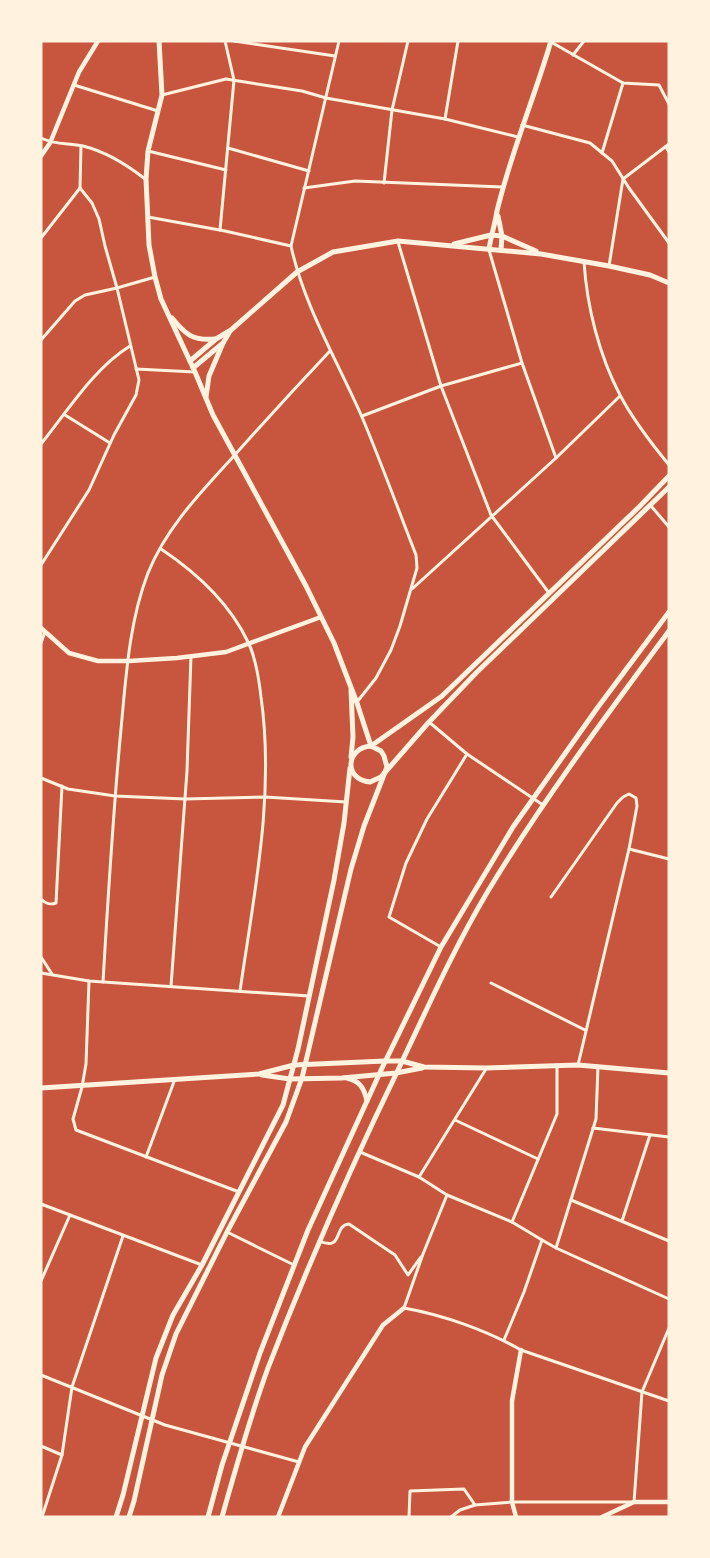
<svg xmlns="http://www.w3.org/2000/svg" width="710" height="1558" font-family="Arial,sans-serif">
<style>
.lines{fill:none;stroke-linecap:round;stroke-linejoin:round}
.minor{stroke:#fff3e0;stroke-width:3}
.tertiary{stroke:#fff3e0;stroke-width:4.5}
.secondary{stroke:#fff3e0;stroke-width:5}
.primary{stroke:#fff3e0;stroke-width:5}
</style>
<rect width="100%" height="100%" fill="#c8553d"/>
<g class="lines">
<!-- minor -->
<g class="minor">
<path d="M234,41L335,56"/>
<path d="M551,42L623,83L659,85L669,104"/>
<path d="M573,55L584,41"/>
<path d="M74,85L158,111"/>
<path d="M162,95L226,79L302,91L326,98L445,119L518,137"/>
<path d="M445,119L458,41"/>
<path d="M522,125L590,143L612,161L629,188L669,243"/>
<path d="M41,138C55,145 68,143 83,146C107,152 126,164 145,179"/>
<path d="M666,147L669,152"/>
<path d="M228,148L309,171"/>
<path d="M148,151L226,170"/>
<path d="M602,153L623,83"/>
<path d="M384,183L392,110L408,41"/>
<path d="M304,188L355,181L502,187"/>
<path d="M148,217L225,231L291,246C304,306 337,360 362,417C381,462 398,509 416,555L417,568L400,626L391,650L376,678L357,702"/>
<path d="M220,230L234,80L225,41"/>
<path d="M41,238L80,188"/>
<path d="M398,242L441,386L491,515L549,593"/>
<path d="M291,246L339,41"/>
<path d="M489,250L522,363L556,458"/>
<path d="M584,262C587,307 599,355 620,395C633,420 651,443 669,465"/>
<path d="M609,266L623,179L669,144"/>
<path d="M41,340L75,301L85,295L117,288L155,277"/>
<path d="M136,369L195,372"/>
<path d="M65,415L110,443"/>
<path d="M362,416L441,386L522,363"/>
<path d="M41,444C67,412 94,368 130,346"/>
<path d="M651,506L669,527"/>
<path d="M161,549C197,573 229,602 248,642C256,658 259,679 261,697C275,795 254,894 240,991"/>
<path d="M41,565L89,490L114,435L136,395L139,380L117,288L105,246L99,219L92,203L80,188L81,146"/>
<path d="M412,589L556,458L620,396"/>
<path d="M41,643L45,632"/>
<path d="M429,722L467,754L543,805"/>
<path d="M41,778L68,789L115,796L185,799L265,797L346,802"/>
<path d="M629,849L669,859"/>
<path d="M551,897L617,803L623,797L629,794L636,798L637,806L629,849L578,1065"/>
<path d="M41,899C46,904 50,905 56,903L62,786"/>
<path d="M441,947L389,917L406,863L427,819L467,754"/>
<path d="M41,957L52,974"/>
<path d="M41,973L89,981L309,996"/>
<path d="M89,981L86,1064L82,1087L73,1119L76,1130L239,1192"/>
<path d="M103,982C108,897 113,813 121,729C126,677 129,622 148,573C166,528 201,492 233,457C265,421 297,386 330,351"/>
<path d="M491,983L585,1030"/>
<path d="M171,986L187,771L191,656"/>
<path d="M455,1120L538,1159"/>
<path d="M593,1128L669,1137"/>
<path d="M360,1152L419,1177L447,1195L512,1222L542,1240"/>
<path d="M146,1157L175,1079"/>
<path d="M419,1177L486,1069"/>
<path d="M447,1195L423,1254L404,1308C443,1315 486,1330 521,1350L669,1401"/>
<path d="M571,1200L669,1241"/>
<path d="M41,1204L202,1265"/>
<path d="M622,1221L650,1135"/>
<path d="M512,1222L557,1114V1065"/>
<path d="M227,1232L294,1265"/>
<path d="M319,1241C344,1252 333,1225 349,1224L395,1255L408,1275L421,1257"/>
<path d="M556,1248L596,1119L598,1066"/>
<path d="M41,1281L70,1215"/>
<path d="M504,1340L524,1292L542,1240L556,1248L669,1299"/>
<path d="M41,1375L165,1425L299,1462"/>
<path d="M41,1446L62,1455"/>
<path d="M42,1517L62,1455L72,1387L123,1236"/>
<path d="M409,1517L410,1491L464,1489L475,1505"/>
<path d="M451,1517L460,1510L475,1505L512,1502H634L642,1392L669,1328"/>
</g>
<!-- tertiary -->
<g class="tertiary">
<path d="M41,156L50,143L79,72L98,41"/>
<path d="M41,628L69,653L98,661H129L177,658L226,652L321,617"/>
<path d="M278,1517L305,1447L383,1325L404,1308"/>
<path d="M516,1517L512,1502V1401L521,1350"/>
<path d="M602,1517L634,1502H669"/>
</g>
<!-- secondary -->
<g class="secondary">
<path d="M159,41L162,95L148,151L146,179L149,245L155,277L161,299L195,372L213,415L306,586L334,643L357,703L371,746"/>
<path d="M498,216L502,236L501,250"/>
<path d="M454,244L491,235L502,236L536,251"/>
<path d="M489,249C491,236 495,224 497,211C511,152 534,99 551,41"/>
<path d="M172,318C186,335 193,341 215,339"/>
<path d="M190,361L216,339L231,330L297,272L333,252L398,241L541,254L609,266L650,275L669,283"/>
<path d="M193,368L223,343L229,333"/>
<path d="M206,397L209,376L223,343"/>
<path d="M669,476L639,507L442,696L371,746C345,748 344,780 370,782L381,777L429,722L476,673L669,487"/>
<path d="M351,690L353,737L351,757"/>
<path d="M262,1075L290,1079L342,1078L396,1073L422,1068"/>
<path d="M347,1078C360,1081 364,1088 367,1101"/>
<path d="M41,1088L259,1074L294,1065L385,1061H402L424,1067L486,1068L578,1065L669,1073"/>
<path d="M116,1517L123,1495L156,1358L173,1315L202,1265L283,1105L298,1049L334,880L344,823L350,768"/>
<path d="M129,1517L134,1501L162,1375L176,1334L227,1232L286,1122L302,1078L351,869L364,826L387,767L384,756L381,751L371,746"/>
</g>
<!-- primary -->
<g class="primary">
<path d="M208,1517L222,1465L260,1353L308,1230L383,1066L441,947L513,827L598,707L669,612"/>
<path d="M222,1517C236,1467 250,1417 268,1368C307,1267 351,1167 398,1070C427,1009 454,948 488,891C543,800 606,716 669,631"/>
</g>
</g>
<!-- border -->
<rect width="710" height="1558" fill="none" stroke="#fff3e0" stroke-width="85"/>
</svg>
